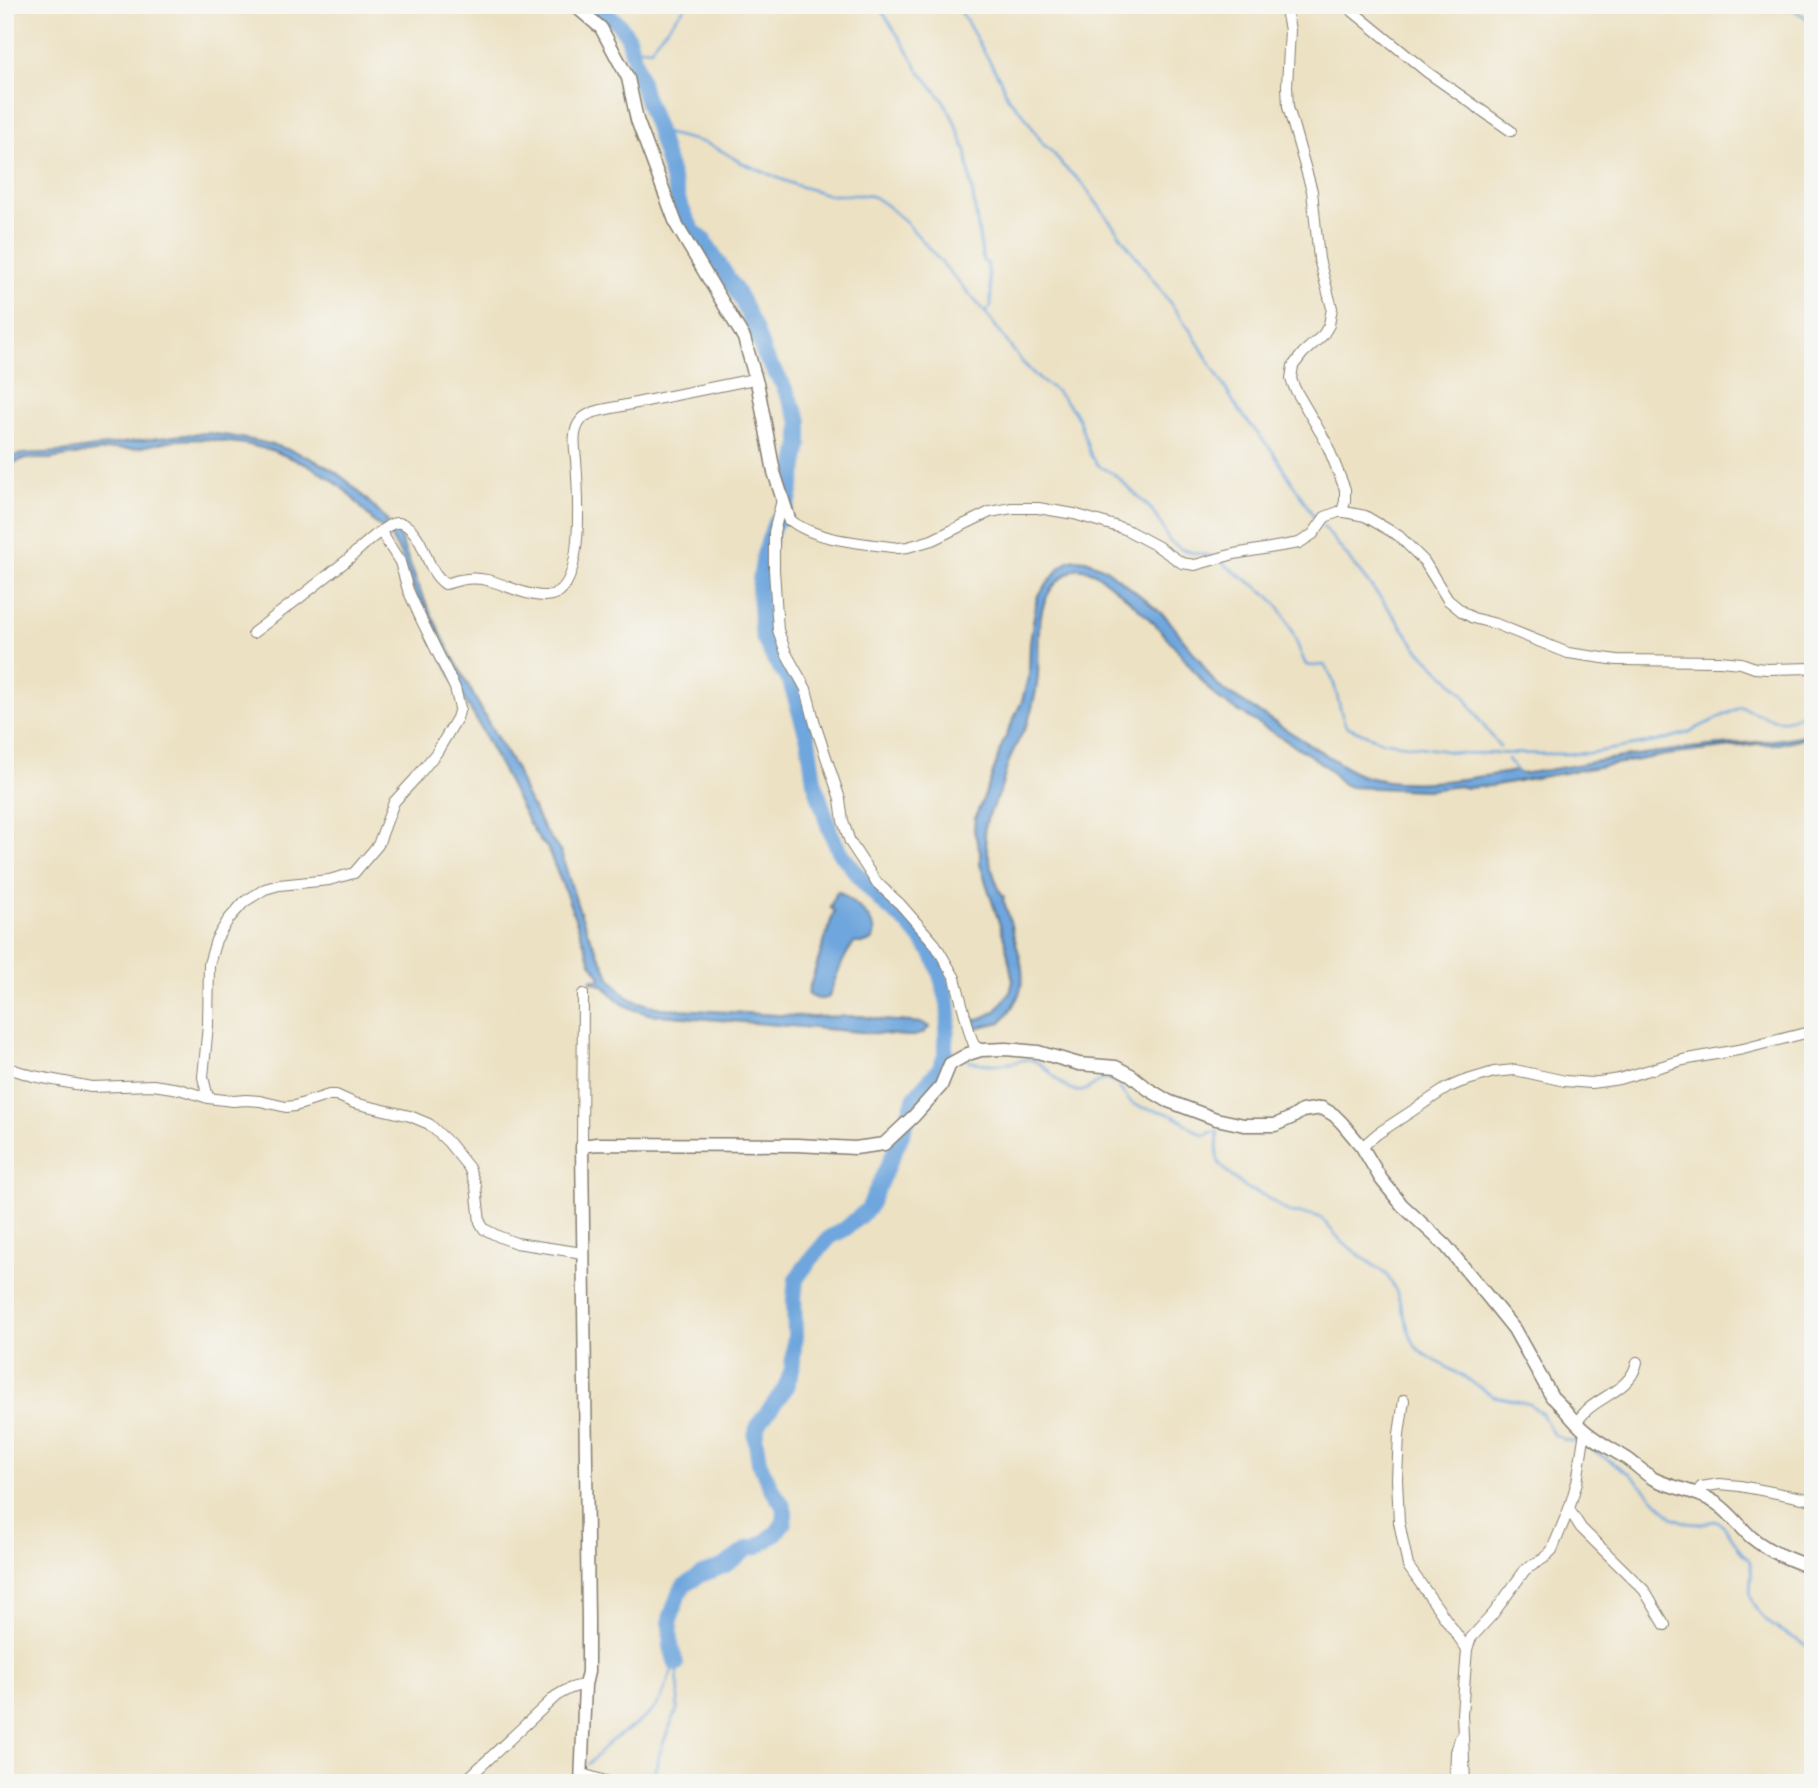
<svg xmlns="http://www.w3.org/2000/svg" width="1818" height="1788" font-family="'Libre Caslon Text',serif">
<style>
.water{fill:#6ea6dd;stroke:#45617c;stroke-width:2}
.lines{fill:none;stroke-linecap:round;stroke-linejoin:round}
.stream{stroke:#6ea6dd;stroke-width:2.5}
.river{stroke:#6ea6dd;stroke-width:16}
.minor-casing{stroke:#847e70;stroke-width:12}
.tertiary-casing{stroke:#847e70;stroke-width:15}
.minor{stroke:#fff;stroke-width:10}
.tertiary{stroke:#fff;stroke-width:12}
</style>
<rect width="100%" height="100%" fill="#f6f6f2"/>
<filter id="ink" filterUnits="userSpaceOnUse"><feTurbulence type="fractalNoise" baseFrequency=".0143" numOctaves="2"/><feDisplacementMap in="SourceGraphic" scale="14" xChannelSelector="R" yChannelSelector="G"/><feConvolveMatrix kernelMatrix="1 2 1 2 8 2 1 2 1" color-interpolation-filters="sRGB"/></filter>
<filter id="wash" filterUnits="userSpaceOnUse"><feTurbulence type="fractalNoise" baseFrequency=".00686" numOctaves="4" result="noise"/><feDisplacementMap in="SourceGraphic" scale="28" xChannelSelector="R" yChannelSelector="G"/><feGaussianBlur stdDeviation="1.57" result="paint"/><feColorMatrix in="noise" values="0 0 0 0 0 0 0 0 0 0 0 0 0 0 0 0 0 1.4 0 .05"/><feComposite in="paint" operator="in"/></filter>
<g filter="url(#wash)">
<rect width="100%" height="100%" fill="#ece1c3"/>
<!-- water -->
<g class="water">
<path d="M208,433C253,439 299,447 337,473C356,487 373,506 389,523L382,528L375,523L348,493L331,479L310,466L274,451L245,444L206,439L174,440L133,449H114L49,459H24L5,466V459C23,451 44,454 63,452C112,445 159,436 208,433Z"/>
<path d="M391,531H394L399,535L421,593L446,644L489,724L516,770L525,794L544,829L561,853L577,904L588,933L611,979L625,995L635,1001L660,1008L812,1017L861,1016L883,1020L923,1023L929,1027L928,1029L925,1030L924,1033L914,1036H907L649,1014C638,1011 627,1008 618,1000C607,991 606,984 591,981L593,979H599L601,977L591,962L565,891L547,847L540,841L529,823L476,719L456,686L422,612L400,553L389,534Z"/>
<path d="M1075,559L1086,560L1105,568L1142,597L1167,618L1201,662L1212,679L1222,689L1355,773C1402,792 1468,778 1517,771L1521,774C1553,770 1584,763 1616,758C1641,754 1666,751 1691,748C1732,743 1773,743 1813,733V736L1778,744H1757L1666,755L1490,786L1466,788L1460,786L1427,790L1350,787L1341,783L1329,769L1311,756L1220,700C1201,683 1189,663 1173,645C1150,617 1124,594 1095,573L1088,570L1078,568C1064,573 1050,587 1045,601C1036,625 1039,650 1038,675C1037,687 1034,701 1031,712C1027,728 1017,741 1011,756C1005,769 1004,783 998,796C994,806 987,816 985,826C982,838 996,889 1004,897L1003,900C1008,910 1010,922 1013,933C1025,973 1030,988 1001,1022L976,1028L971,1023L975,1020L985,1017L995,1012L1010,992L1013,981L1005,941L980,864V851L974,831L975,818L990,782L1002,745L1022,701L1029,674L1030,642L1037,597L1060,568L1069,561Z"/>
<path d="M838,891C853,902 869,913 875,931L873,940L865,943H854C842,958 835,978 829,997C822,1001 815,999 808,995L809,989L834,911L830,907L836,893Z"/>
</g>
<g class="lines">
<!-- stream -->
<g class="stream">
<path d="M878,5L910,54L918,69L943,100L953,118L966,151L983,261L987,263L991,290V307L985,312"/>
<path d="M957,5L1000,79L1008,98L1022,112L1043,144L1054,154L1063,166L1082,183L1192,333L1239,411L1273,452L1316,520"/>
<path d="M1786,5L1813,22"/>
<path d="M632,51L642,48L651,49L656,40L687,5"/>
<path d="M657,129L669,134L705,143L722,151L740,162L795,185L830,195H866L874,197L886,205L905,221L955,278L985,312L1022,362L1041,381L1055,390L1073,410L1079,420L1091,456L1099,466L1114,474L1151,509L1159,520L1169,541L1181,549L1194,553L1213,556"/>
<path d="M1323,526L1389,609L1417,648L1462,692L1480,721L1500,747"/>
<path d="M1221,561C1237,576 1259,585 1274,601C1290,619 1296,644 1306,665L1312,666L1324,665C1338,682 1337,707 1346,726L1381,741L1459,753L1565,754L1590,753L1659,741L1687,733L1741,707C1772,718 1785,732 1813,703"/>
<path d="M1508,759L1517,771"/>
<path d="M945,1042L951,1056L955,1057"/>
<path d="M968,1061C981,1064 997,1065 1011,1063C1018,1062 1025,1058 1032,1060C1049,1065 1058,1087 1076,1091C1090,1094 1096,1076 1110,1081C1121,1084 1123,1097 1132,1103C1144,1111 1161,1109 1173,1116C1185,1121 1193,1132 1205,1135L1212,1132H1218L1217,1156L1219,1163L1229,1174L1246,1188L1263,1195L1290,1213L1313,1215L1321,1218L1342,1242L1387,1275L1396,1291L1411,1337L1416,1347L1424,1354L1467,1379L1493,1396L1530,1404L1542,1414L1553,1434L1565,1440L1579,1443"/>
<path d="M1585,1445L1630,1474L1672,1517L1687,1523L1698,1524L1715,1521C1719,1523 1722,1524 1724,1527C1732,1534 1735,1546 1743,1554C1747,1558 1751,1560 1751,1567C1753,1583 1745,1591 1757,1609C1771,1631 1794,1635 1813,1650"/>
<path d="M588,1764C596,1757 603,1748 611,1741C626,1730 643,1722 655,1708C668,1692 666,1678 676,1664"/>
<path d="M651,1783L663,1743L677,1710L679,1692L676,1664"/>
</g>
<!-- river -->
<path class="river" d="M595,5L619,24L628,37L644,94L657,129L680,205L693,231L704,240L740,297L755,329L765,357L782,383L800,421V444L790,497L786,507L774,525L764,555L759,588L761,619L763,637L774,659L789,680L793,691L808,739L814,781L830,831L839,851L865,884L880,900L909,925L931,951L936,961L948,1002L949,1017L945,1042V1056L939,1069L915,1097L901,1137L868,1209L845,1229L830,1237L811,1259L796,1279L794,1299L795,1335L792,1369L785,1389L758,1425L755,1436L759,1462L771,1488L782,1504L785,1513L784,1522L777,1532L766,1541L756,1547L749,1548L724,1566L700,1575L684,1586L679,1593L670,1619L671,1646L676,1664"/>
</g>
</g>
<g filter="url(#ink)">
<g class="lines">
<!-- minor casing -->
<g class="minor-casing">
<g id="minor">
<path d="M1285,5L1290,30L1287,86L1288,107L1312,191L1319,259L1332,308L1329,325L1323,335L1303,353L1293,366L1291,379L1295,389L1326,442L1345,489V501L1342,512"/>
<path d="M1345,5L1427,72L1511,131"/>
<path d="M782,500L774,532V570L778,630L786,653L806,689L815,724L840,799L843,821L850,842L876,882L900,904L935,944L955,978L970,1034L974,1045L981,1050"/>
<path d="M789,519C814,541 865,543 898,548L908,547L932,540L990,512L1012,508H1038L1074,514L1125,529L1157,546L1182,563L1195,565L1234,554L1299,543L1313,534L1325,517L1338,512H1345L1365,516L1399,536L1424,561L1448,600L1464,613L1473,618L1496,624L1568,653L1617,660L1720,661L1741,663L1755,668L1767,669L1813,668"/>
<path d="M253,633C284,610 315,586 346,561C359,550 377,531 392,524C397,522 403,523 407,526C427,541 425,570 445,584C451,583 454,581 460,580C469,578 478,578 487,580C506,584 536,602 555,594C585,581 578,488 576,460C575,448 572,434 579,423C585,413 597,411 607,409L754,379"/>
<path d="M5,1067L33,1076L91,1087L153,1085L179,1089L208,1098L233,1101L246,1100L260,1101L286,1107L295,1106L329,1095H336L354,1103L410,1116L429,1124L448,1142L469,1168L476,1186L480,1222L484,1229L500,1237L516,1243L583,1253"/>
<path d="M208,1098L203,1077L208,1025L209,964L216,940L228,920L244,902L265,889L279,885L329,880L354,873L378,845L394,802L415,779L437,752L457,718L460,708L455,688L421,619L408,590L400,562L381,532"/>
<path d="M582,1146L583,994"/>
<path d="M1362,1147L1377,1134L1447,1088L1461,1082L1494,1072L1515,1070L1565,1081L1591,1083L1606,1081L1619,1079L1683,1060L1743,1049L1813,1031"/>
<path d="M1404,1400L1399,1434L1397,1479L1399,1522L1408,1566L1467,1649"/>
<path d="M1576,1422C1580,1418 1584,1413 1588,1409C1606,1394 1632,1387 1637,1362"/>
<path d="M1697,1493L1701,1487L1720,1484L1740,1486L1813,1500"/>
<path d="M1569,1509L1581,1528L1644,1590L1665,1625"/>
<path d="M582,1774L612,1783"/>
<path d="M463,1783L556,1696C566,1690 573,1686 585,1685"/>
<path d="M1455,1783L1456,1752L1460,1738"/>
<path d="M1465,1783L1462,1714L1467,1649L1471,1638L1493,1614L1525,1570L1544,1558L1552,1550L1569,1509L1577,1482L1585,1431"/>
</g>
</g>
<!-- tertiary casing -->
<g class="tertiary-casing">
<g id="tertiary">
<path d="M574,5L601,28L628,78L637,120L677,226L744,338L758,387L774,472L789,519"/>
<path d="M581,1783L585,1685L588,1672V1620L582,1146L597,1144L797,1145L855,1148L884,1144L914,1116L941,1086L950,1064L968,1054L981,1050L1006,1049L1038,1052L1079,1064L1116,1067L1131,1075L1148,1089L1168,1101L1216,1119L1244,1125H1275L1293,1117L1302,1111L1322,1108L1334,1115L1342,1123L1362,1147L1381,1179L1402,1205L1446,1246L1489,1298L1514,1329L1552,1397C1565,1408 1573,1422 1586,1432C1598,1442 1613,1450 1626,1458C1635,1464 1643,1472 1652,1478C1673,1489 1696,1490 1716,1503C1730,1512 1739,1526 1751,1537C1769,1552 1791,1560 1813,1568"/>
</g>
</g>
<!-- minor -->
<use href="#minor" class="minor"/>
<!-- tertiary -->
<use href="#tertiary" class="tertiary"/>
</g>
</g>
<!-- margin -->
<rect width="1818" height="1788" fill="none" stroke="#f6f6f2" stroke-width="28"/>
</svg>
